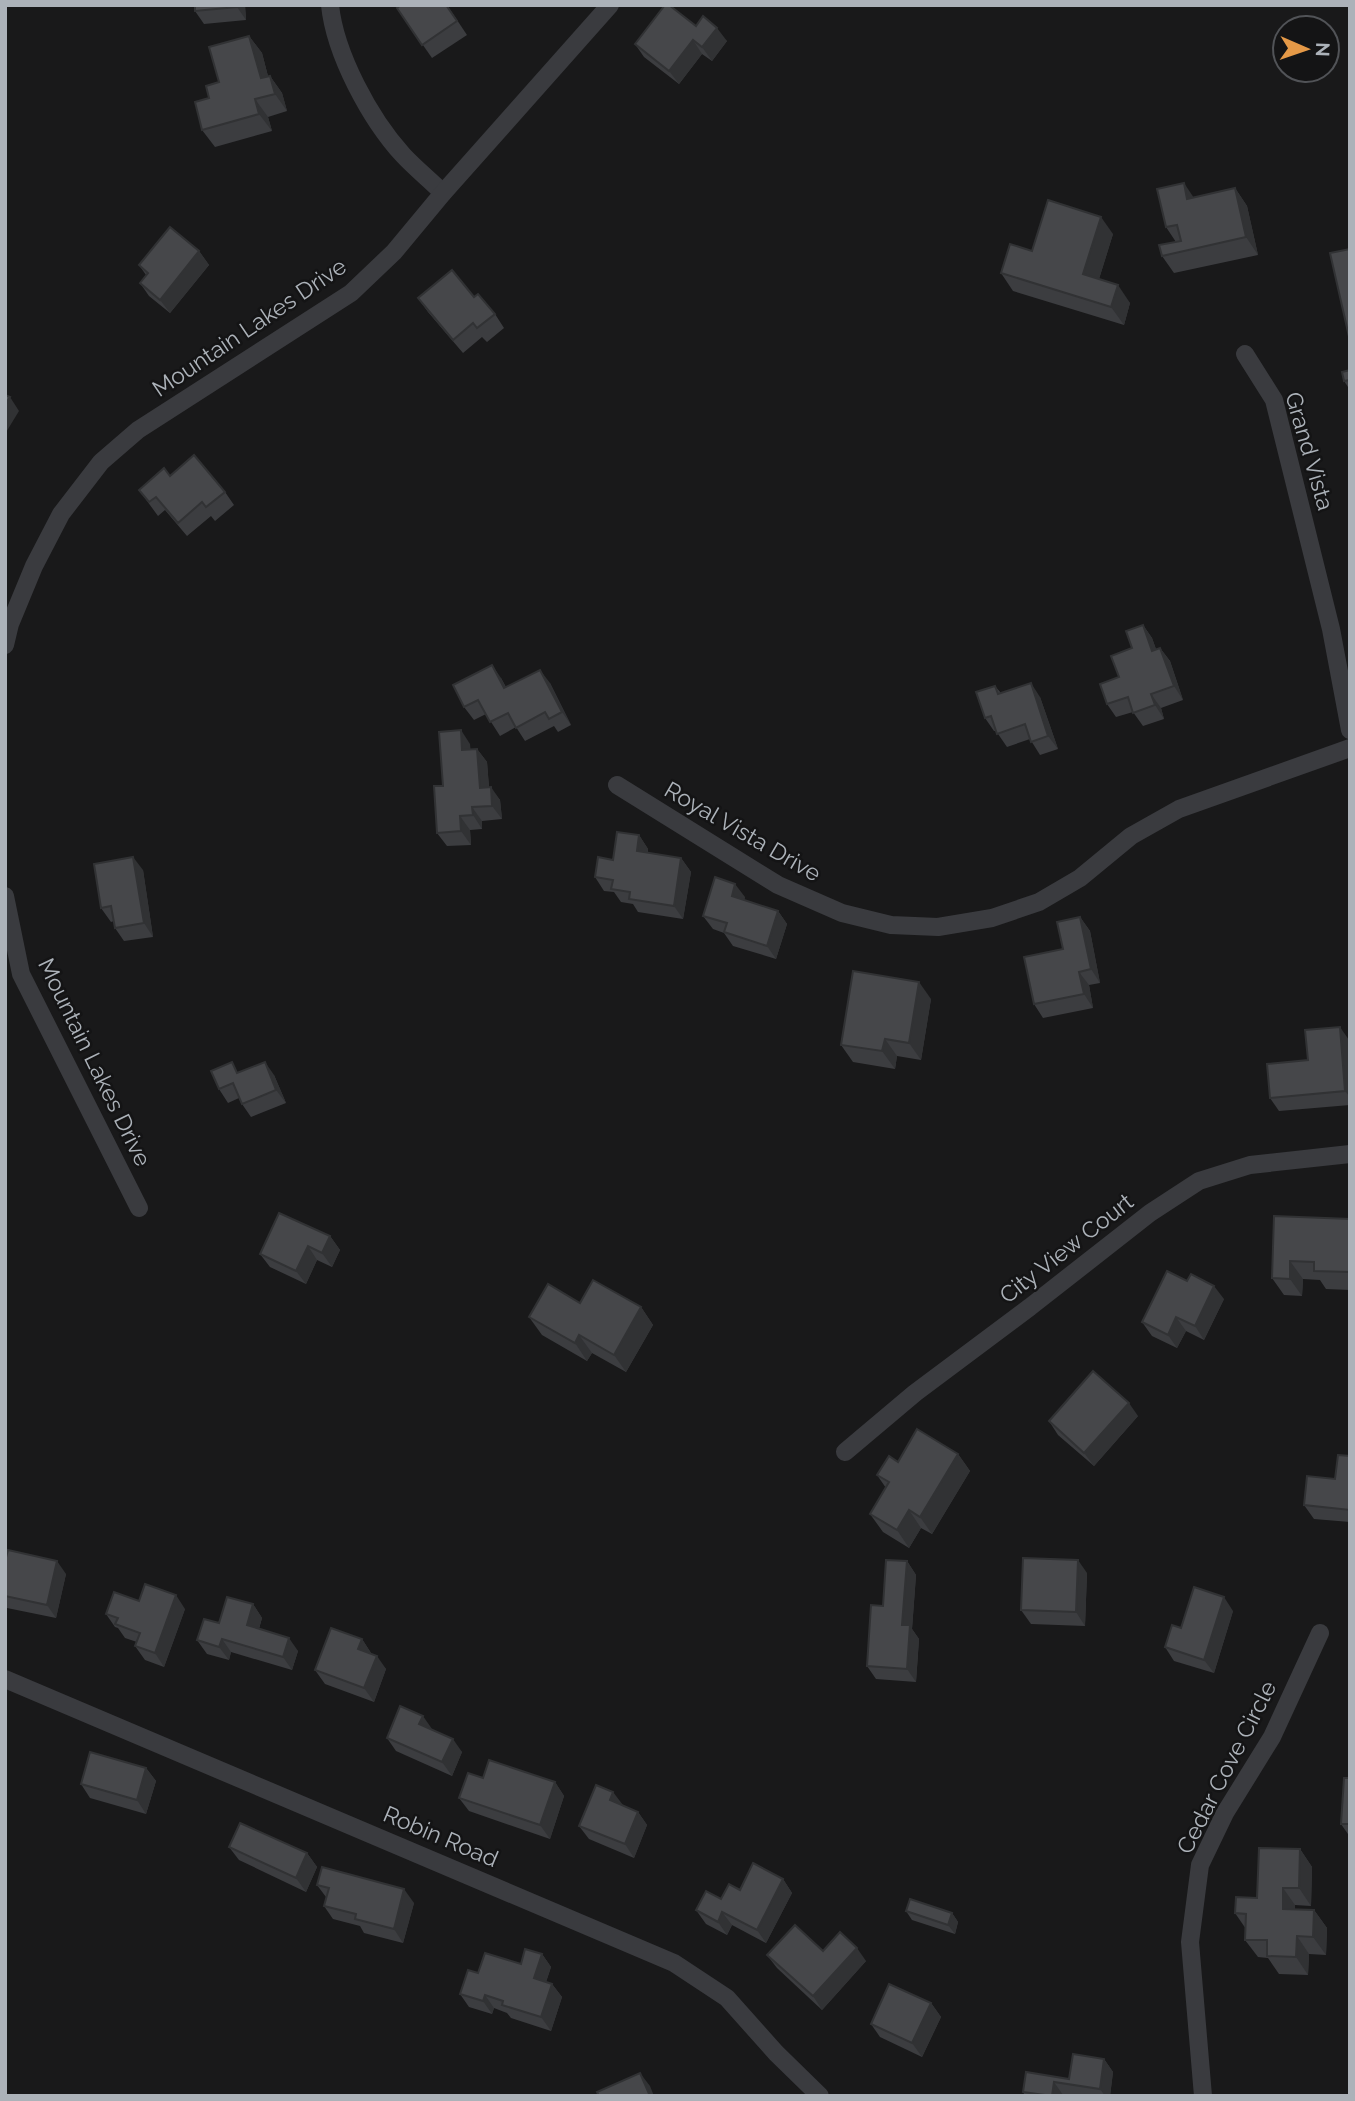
<svg xmlns="http://www.w3.org/2000/svg" width="1355" height="2101" font-family="Raleway,sans-serif">
<style>
.lines{fill:none;stroke-linecap:round;stroke-linejoin:round}
.minor{stroke:#3a3b3f;stroke-width:18}
.wall{fill:#3c3d40}
.shaded-wall{fill:#313234}
.building{fill:#46474a;stroke:#313234;stroke-width:2}
.labels{text-anchor:middle;dominant-baseline:central;stroke-width:5;stroke-linejoin:round;paint-order:stroke}
.street-label{font-size:23px;fill:#acb2b9;stroke:#141415}
</style>
<rect width="100%" height="100%" fill="#19191a"/>
<g class="lines">
<!-- minor -->
<g class="minor">
<path d="M330,5C335,54 370,119 403,155C415,168 430,180 443,193"/>
<path d="M1245,354L1274,400L1331,629L1350,730"/>
<path d="M5,645L10,624L34,566L61,514L101,462L138,430L351,293L394,252L443,193L610,5"/>
<path d="M617,785L778,885L842,913L891,925L938,927L992,918L1039,902L1080,878L1131,836L1179,809L1350,748"/>
<path d="M5,896L21,974L139,1208"/>
<path d="M845,1452L915,1393L1030,1307L1150,1213L1199,1181L1250,1165L1350,1154"/>
<path d="M5,1679L674,1963L727,1998L776,2053L820,2096"/>
<path d="M1203,2096L1190,1942L1200,1865L1225,1813L1272,1737L1320,1633"/>
</g>
</g>
<!-- wall -->
<g class="wall">
<path d="M245,5L246,20L204,24L195,11Z"/>
<path d="M447,5L467,35L432,58L397,8Z"/>
<path d="M696,26L727,41L712,61L702,54L679,84L644,57L635,44Z"/>
<path d="M249,36L262,53L268,76H270L282,93L287,111L268,117L272,131L215,147L202,130L209,98Z"/>
<path d="M1235,188L1247,206L1258,255L1174,273L1162,256L1176,242L1166,227L1194,197Z"/>
<path d="M1113,234L1099,279L1130,303L1124,325L1013,291L1001,273L1032,251Z"/>
<path d="M199,251L209,265L170,313L149,296L140,283L146,275L139,265Z"/>
<path d="M474,297L495,314L504,328L487,342L482,337L463,353L428,312L418,298Z"/>
<path d="M1350,370V390L1344,381Z"/>
<path d="M170,476L225,492L234,505L215,521L211,516L187,536L165,510L158,516L139,490Z"/>
<path d="M1143,625L1152,638L1156,649L1160,648L1170,661L1183,700L1161,708L1164,719L1143,726L1133,712L1116,717L1107,704Z"/>
<path d="M501,678L506,687L550,683L571,725L558,732L554,726L525,741L516,727L500,736L486,714L474,720L464,707Z"/>
<path d="M995,686L1001,693L1040,697L1058,749L1040,755L1030,739L1007,747L996,731H994L985,718Z"/>
<path d="M470,744V750L477,749L487,762L489,787L500,800L502,819L482,821V829L470,830L471,845L447,846L437,833L443,786Z"/>
<path d="M639,835L648,849V853L681,858L691,872L683,919L638,912L633,904L621,902L614,892L604,891L595,877Z"/>
<path d="M143,870L153,937L124,941L115,928L114,921L111,922L101,908Z"/>
<path d="M745,897L744,900L778,911L787,924L776,959L733,946L724,933L713,929L703,916Z"/>
<path d="M1080,917L1090,931L1100,983L1089,985L1093,1008L1043,1018L1034,1004Z"/>
<path d="M931,999L921,1060L897,1056L895,1069L853,1062L841,1045Z"/>
<path d="M1349,1040L1350,1105L1279,1111L1270,1098L1308,1060Z"/>
<path d="M239,1072L274,1075L286,1103L251,1117L242,1104L239,1098L228,1103L219,1089Z"/>
<path d="M1274,1216L1350,1219V1290L1326,1289L1320,1280L1303,1279L1302,1296L1284,1295L1272,1278Z"/>
<path d="M330,1236L340,1250L332,1267L317,1260L306,1284L270,1267L260,1254Z"/>
<path d="M1224,1299L1204,1340L1186,1331L1177,1348L1152,1336L1142,1322Z"/>
<path d="M580,1303L641,1307L653,1325L626,1372L592,1353L587,1361L542,1335L529,1317Z"/>
<path d="M1138,1416L1094,1466L1058,1435L1049,1421Z"/>
<path d="M958,1454L970,1471L932,1534L921,1528L909,1548L883,1532L870,1514L886,1488L877,1475L898,1462Z"/>
<path d="M1350,1456V1522L1314,1519L1304,1505L1335,1479Z"/>
<path d="M5,1561L66,1574L56,1618L7,1608L5,1605Z"/>
<path d="M907,1561L916,1575L912,1629L919,1639L916,1682L876,1679L867,1666L883,1606Z"/>
<path d="M1087,1573L1085,1626L1031,1624L1021,1610Z"/>
<path d="M253,1604L262,1618L259,1629L298,1651L292,1670L231,1652L229,1660L207,1654L197,1640L219,1623Z"/>
<path d="M185,1609L164,1667L145,1660L135,1646L137,1642L125,1638L118,1628L115,1627L106,1614Z"/>
<path d="M1233,1611L1214,1673L1174,1661L1165,1647L1181,1628Z"/>
<path d="M362,1639L371,1653V1654L386,1669L374,1702L325,1684L315,1670Z"/>
<path d="M432,1730L462,1752L452,1776L396,1751L387,1738Z"/>
<path d="M146,1768L156,1781L146,1814L90,1798L81,1784Z"/>
<path d="M1350,1778V1837L1341,1824Z"/>
<path d="M555,1782L564,1796L550,1839L469,1811L459,1798Z"/>
<path d="M623,1806L638,1812L647,1825L634,1858L589,1839L579,1826Z"/>
<path d="M229,1847L307,1853L317,1867L306,1892L239,1860Z"/>
<path d="M1300,1849L1312,1867L1311,1906L1295,1905V1909L1314,1910L1327,1928L1326,1955L1309,1954L1308,1975L1279,1974L1268,1958L1258,1957L1245,1940L1246,1929L1235,1913L1257,1898Z"/>
<path d="M783,1879L792,1893L766,1943L732,1925L727,1935L706,1924L696,1910L740,1890Z"/>
<path d="M317,1885L414,1903L403,1943L364,1933L360,1926L333,1919L324,1906L326,1897Z"/>
<path d="M906,1911L952,1913L958,1922L955,1934L912,1920Z"/>
<path d="M823,1951L866,1961L822,2010L777,1968L767,1955Z"/>
<path d="M542,1954L551,1967L546,1982L552,1984L562,1997L551,2031L511,2018L507,2013L494,2008L492,2014L469,2007L460,1994L478,1973L521,1964Z"/>
<path d="M931,2003L941,2017L922,2057L880,2037L871,2024Z"/>
<path d="M1104,2059L1113,2072L1110,2096H1025L1023,2092L1026,2072L1069,2079Z"/>
</g>
<!-- shaded-wall -->
<g class="shaded-wall">
<path d="M237,5H245L246,20L237,7Z"/>
<path d="M717,28L727,41L712,61L702,47Z"/>
<path d="M249,36L262,53L273,96L261,78Z"/>
<path d="M693,40L702,54L679,84L669,71Z"/>
<path d="M270,76L282,93L287,111L275,94Z"/>
<path d="M255,99L268,117L272,131L259,114Z"/>
<path d="M1184,183L1196,201L1187,199Z"/>
<path d="M1235,188L1247,206L1258,255L1246,237Z"/>
<path d="M1101,217L1113,234L1095,292L1083,274Z"/>
<path d="M199,251L209,265L170,313L160,300Z"/>
<path d="M1118,285L1130,303L1124,325L1111,307Z"/>
<path d="M10,397L19,411L5,434V405Z"/>
<path d="M1143,625L1152,638L1161,664L1152,651Z"/>
<path d="M1160,648L1170,661L1183,700L1174,686Z"/>
<path d="M492,665L501,678L513,702L504,688Z"/>
<path d="M540,670L550,683L571,725L562,712Z"/>
<path d="M1031,683L1040,697L1058,749L1048,736Z"/>
<path d="M1151,694L1161,708L1164,719L1155,705Z"/>
<path d="M461,730L470,744L472,764L462,750Z"/>
<path d="M477,749L487,762L490,801L480,788Z"/>
<path d="M491,787L500,800L502,819L492,806Z"/>
<path d="M472,807L482,821V829L473,815Z"/>
<path d="M460,816L470,830L471,845L461,831Z"/>
<path d="M639,835L648,849L646,865L637,851Z"/>
<path d="M133,857L143,870L153,937L144,923Z"/>
<path d="M681,858L691,872L683,919L674,906Z"/>
<path d="M735,884L745,897L741,909L732,896Z"/>
<path d="M778,911L787,924L776,959L767,946Z"/>
<path d="M1080,917L1090,931L1100,983L1091,969Z"/>
<path d="M1079,972L1089,985L1093,1008L1084,994Z"/>
<path d="M919,982L931,999L921,1060L909,1043Z"/>
<path d="M1340,1027L1349,1040L1350,1097L1345,1091Z"/>
<path d="M885,1039L897,1056L895,1069L882,1051Z"/>
<path d="M265,1062L274,1075L286,1103L276,1090Z"/>
<path d="M330,1236L340,1250L332,1267L322,1253Z"/>
<path d="M308,1246L317,1260L306,1284L296,1271Z"/>
<path d="M1290,1261L1303,1279L1302,1296L1290,1279Z"/>
<path d="M1214,1286L1224,1299L1204,1340L1195,1326Z"/>
<path d="M641,1307L653,1325L626,1372L614,1355Z"/>
<path d="M1176,1317L1186,1331L1177,1348L1168,1335Z"/>
<path d="M579,1335L592,1353L587,1361L575,1343Z"/>
<path d="M1129,1403L1138,1416L1094,1466L1084,1453Z"/>
<path d="M958,1454L970,1471L932,1534L920,1517Z"/>
<path d="M909,1510L921,1528L909,1548L897,1530Z"/>
<path d="M1078,1560L1087,1573L1085,1626L1076,1612Z"/>
<path d="M57,1561L66,1574L56,1618L47,1605Z"/>
<path d="M907,1561L916,1575L912,1629L919,1639L916,1682L907,1669L902,1625Z"/>
<path d="M176,1595L185,1609L164,1667L155,1653Z"/>
<path d="M1224,1597L1233,1611L1214,1673L1204,1660Z"/>
<path d="M253,1604L262,1618L256,1638L247,1625Z"/>
<path d="M289,1638L298,1651L292,1670L283,1657Z"/>
<path d="M222,1639L231,1652L229,1660L219,1647Z"/>
<path d="M362,1639L371,1653L367,1662L358,1649Z"/>
<path d="M377,1656L386,1669L374,1702L364,1688Z"/>
<path d="M423,1716L432,1729L419,1724Z"/>
<path d="M453,1739L462,1752L452,1776L442,1762Z"/>
<path d="M146,1768L156,1781L146,1814L137,1800Z"/>
<path d="M555,1782L564,1796L550,1839L540,1825Z"/>
<path d="M613,1792L623,1805L610,1800Z"/>
<path d="M638,1812L647,1825L634,1858L625,1844Z"/>
<path d="M1300,1849L1312,1867L1311,1906L1299,1888Z"/>
<path d="M307,1853L317,1867L306,1892L296,1878Z"/>
<path d="M783,1879L792,1893L766,1943L757,1930Z"/>
<path d="M1283,1888L1295,1905V1927L1283,1909Z"/>
<path d="M404,1889L414,1903L403,1943L394,1929Z"/>
<path d="M1314,1910L1327,1928L1326,1955L1313,1937Z"/>
<path d="M722,1912L732,1925L727,1935L718,1922Z"/>
<path d="M952,1913L958,1922L955,1934L948,1925Z"/>
<path d="M1297,1936L1309,1954L1308,1975L1296,1957Z"/>
<path d="M857,1948L866,1961L822,2010L813,1996Z"/>
<path d="M542,1954L551,1967L543,1991L534,1978Z"/>
<path d="M552,1984L562,1997L551,2031L541,2017Z"/>
<path d="M485,1995L494,2008L492,2014L483,2001Z"/>
<path d="M931,2003L941,2017L922,2057L912,2043Z"/>
<path d="M1104,2059L1113,2072L1110,2096H1105L1100,2089Z"/>
<path d="M640,2073L650,2086L654,2096H650Z"/>
<path d="M1054,2082L1063,2095V2096H1052Z"/>
</g>
<!-- building -->
<g class="building">
<path d="M195,5H237V7L195,11Z"/>
<path d="M401,5H446L457,21L422,45L397,8Z"/>
<path d="M665,5H669L696,26L703,16L717,28L702,47L693,40L669,71L635,44Z"/>
<path d="M249,36L261,78L270,76L275,94L255,99L259,114L202,130L195,102L209,98L206,86L219,82L209,47Z"/>
<path d="M1184,183L1187,199L1235,188L1246,237L1162,256L1159,245L1181,241L1177,225L1166,227L1157,189Z"/>
<path d="M1048,200L1101,217L1083,274L1118,285L1111,307L1001,273L1010,244L1032,251Z"/>
<path d="M170,227L199,251L160,300L140,283L148,273L139,265Z"/>
<path d="M1350,249V341L1330,253Z"/>
<path d="M452,270L474,297L478,294L495,314L477,328L473,323L453,340L418,298Z"/>
<path d="M1350,370V380L1344,381L1342,372Z"/>
<path d="M5,395L10,397L5,405Z"/>
<path d="M194,455L225,492L206,507L202,502L178,523L156,497L149,502L139,490L164,468L170,476Z"/>
<path d="M1143,625L1152,651L1160,648L1174,686L1151,694L1155,705L1133,713L1128,697L1107,704L1100,684L1119,677L1111,656L1132,648L1126,631Z"/>
<path d="M492,665L504,688L540,670L562,712L549,719L545,712L516,728L508,713L490,722L478,700L464,707L453,685Z"/>
<path d="M1031,683L1048,736L1031,742L1025,724L997,734L991,716L985,718L976,692L995,686L998,694Z"/>
<path d="M461,730L462,750L477,749L480,788L491,787L492,806L472,807L473,815L460,816L461,831L437,833L434,786H443L439,732Z"/>
<path d="M617,832L639,835L637,851L681,858L674,906L629,899L630,892L611,889L613,880L595,877L598,857L613,860Z"/>
<path d="M133,857L144,923L115,928L111,906L101,908L94,864Z"/>
<path d="M715,877L735,884L732,896L778,911L767,946L724,932L727,923L703,916Z"/>
<path d="M1080,917L1091,969L1079,972L1084,994L1034,1004L1024,957L1063,949L1057,922Z"/>
<path d="M853,971L919,982L909,1043L885,1039L882,1051L841,1045Z"/>
<path d="M1340,1027L1345,1091L1270,1098L1267,1064L1308,1060L1305,1030Z"/>
<path d="M232,1062L237,1073L265,1062L276,1090L242,1104L233,1083L219,1089L211,1071Z"/>
<path d="M279,1213L330,1236L322,1253L308,1246L296,1271L260,1254Z"/>
<path d="M1274,1216L1350,1219V1272L1314,1271V1262L1290,1261V1279L1272,1278Z"/>
<path d="M1167,1271L1187,1281L1191,1274L1214,1286L1195,1326L1176,1317L1168,1335L1142,1322Z"/>
<path d="M593,1280L641,1307L614,1355L579,1335L575,1343L529,1317L548,1284L580,1303Z"/>
<path d="M1093,1371L1129,1403L1084,1453L1049,1421Z"/>
<path d="M917,1429L958,1454L920,1517L909,1510L897,1530L870,1514L889,1482L877,1475L889,1456L898,1462Z"/>
<path d="M1338,1455L1350,1456V1510L1304,1505L1307,1476L1335,1479Z"/>
<path d="M8,1550L57,1561L47,1605L5,1596V1561Z"/>
<path d="M1023,1558L1078,1560L1076,1612L1021,1610Z"/>
<path d="M886,1560L907,1561L902,1625H910L907,1669L867,1666L871,1605L883,1606Z"/>
<path d="M145,1584L176,1595L155,1653L135,1646L140,1633L115,1624L118,1618L106,1614L114,1592L139,1601Z"/>
<path d="M1194,1587L1224,1597L1204,1660L1165,1647L1172,1625L1181,1628Z"/>
<path d="M227,1597L253,1604L247,1625L289,1638L283,1657L222,1639L219,1647L197,1640L204,1619L219,1623Z"/>
<path d="M331,1628L362,1639L358,1649L377,1656L364,1688L315,1670Z"/>
<path d="M400,1706L423,1716L419,1724L453,1739L442,1762L387,1738Z"/>
<path d="M90,1752L146,1768L137,1800L81,1784Z"/>
<path d="M489,1760L555,1782L540,1825L459,1798L468,1773L483,1778Z"/>
<path d="M1344,1778H1350V1824H1341Z"/>
<path d="M596,1785L613,1792L610,1800L638,1812L625,1844L579,1826Z"/>
<path d="M240,1823L307,1853L296,1878L229,1847Z"/>
<path d="M1259,1848L1300,1849L1299,1888H1283V1909L1314,1910L1313,1937L1297,1936L1296,1957L1267,1956V1940H1245L1246,1914L1235,1913L1236,1897L1257,1898Z"/>
<path d="M753,1863L783,1879L757,1930L722,1912L718,1922L696,1910L706,1891L721,1899L729,1884L740,1890Z"/>
<path d="M322,1867L404,1889L394,1929L355,1919L356,1914L324,1906L329,1888L317,1885Z"/>
<path d="M910,1899L952,1913L948,1925L906,1911Z"/>
<path d="M795,1925L823,1951L840,1932L857,1948L813,1996L767,1955Z"/>
<path d="M525,1949L542,1954L534,1978L552,1984L541,2017L502,2005L503,2001L485,1995L483,2001L460,1994L468,1970L478,1973L485,1953L521,1964Z"/>
<path d="M889,1984L931,2003L912,2043L871,2024Z"/>
<path d="M1073,2054L1104,2059L1100,2089L1054,2082L1052,2096L1023,2092L1026,2072L1069,2079Z"/>
<path d="M640,2073L650,2096H599L597,2092Z"/>
</g>
<g class="labels">
<!-- street labels -->
<g class="street-label">
<text transform="translate(249 327) rotate(-34)">Mountain Lakes Drive</text>
<text transform="translate(1310 451) rotate(74)">Grand Vista</text>
<text transform="translate(743 831) rotate(30)">Royal Vista Drive</text>
<text transform="translate(95 1062) rotate(64)">Mountain Lakes Drive</text>
<text transform="translate(1066 1248) rotate(-38)">City View Court</text>
<text transform="translate(1226 1767) rotate(-63)">Cedar Cove Circle</text>
<text transform="translate(441 1836) rotate(23)">Robin Road</text>
</g>
</g>
<!-- border -->
<rect width="1355" height="2101" fill="none" stroke="#acb2b9" stroke-width="14"/>
<!-- north arrow -->
<g transform="translate(1306 49) rotate(92)"><circle r="33" fill="#141415" stroke="#515357" stroke-width="2"/>
<path d="M0-5L12 26L0 18L-12 26Z" fill="#e59947"/>
<text y="-10" font-size="19" font-weight="bold" text-anchor="middle" fill="#acb2b9">N</text>
</g>
</svg>
